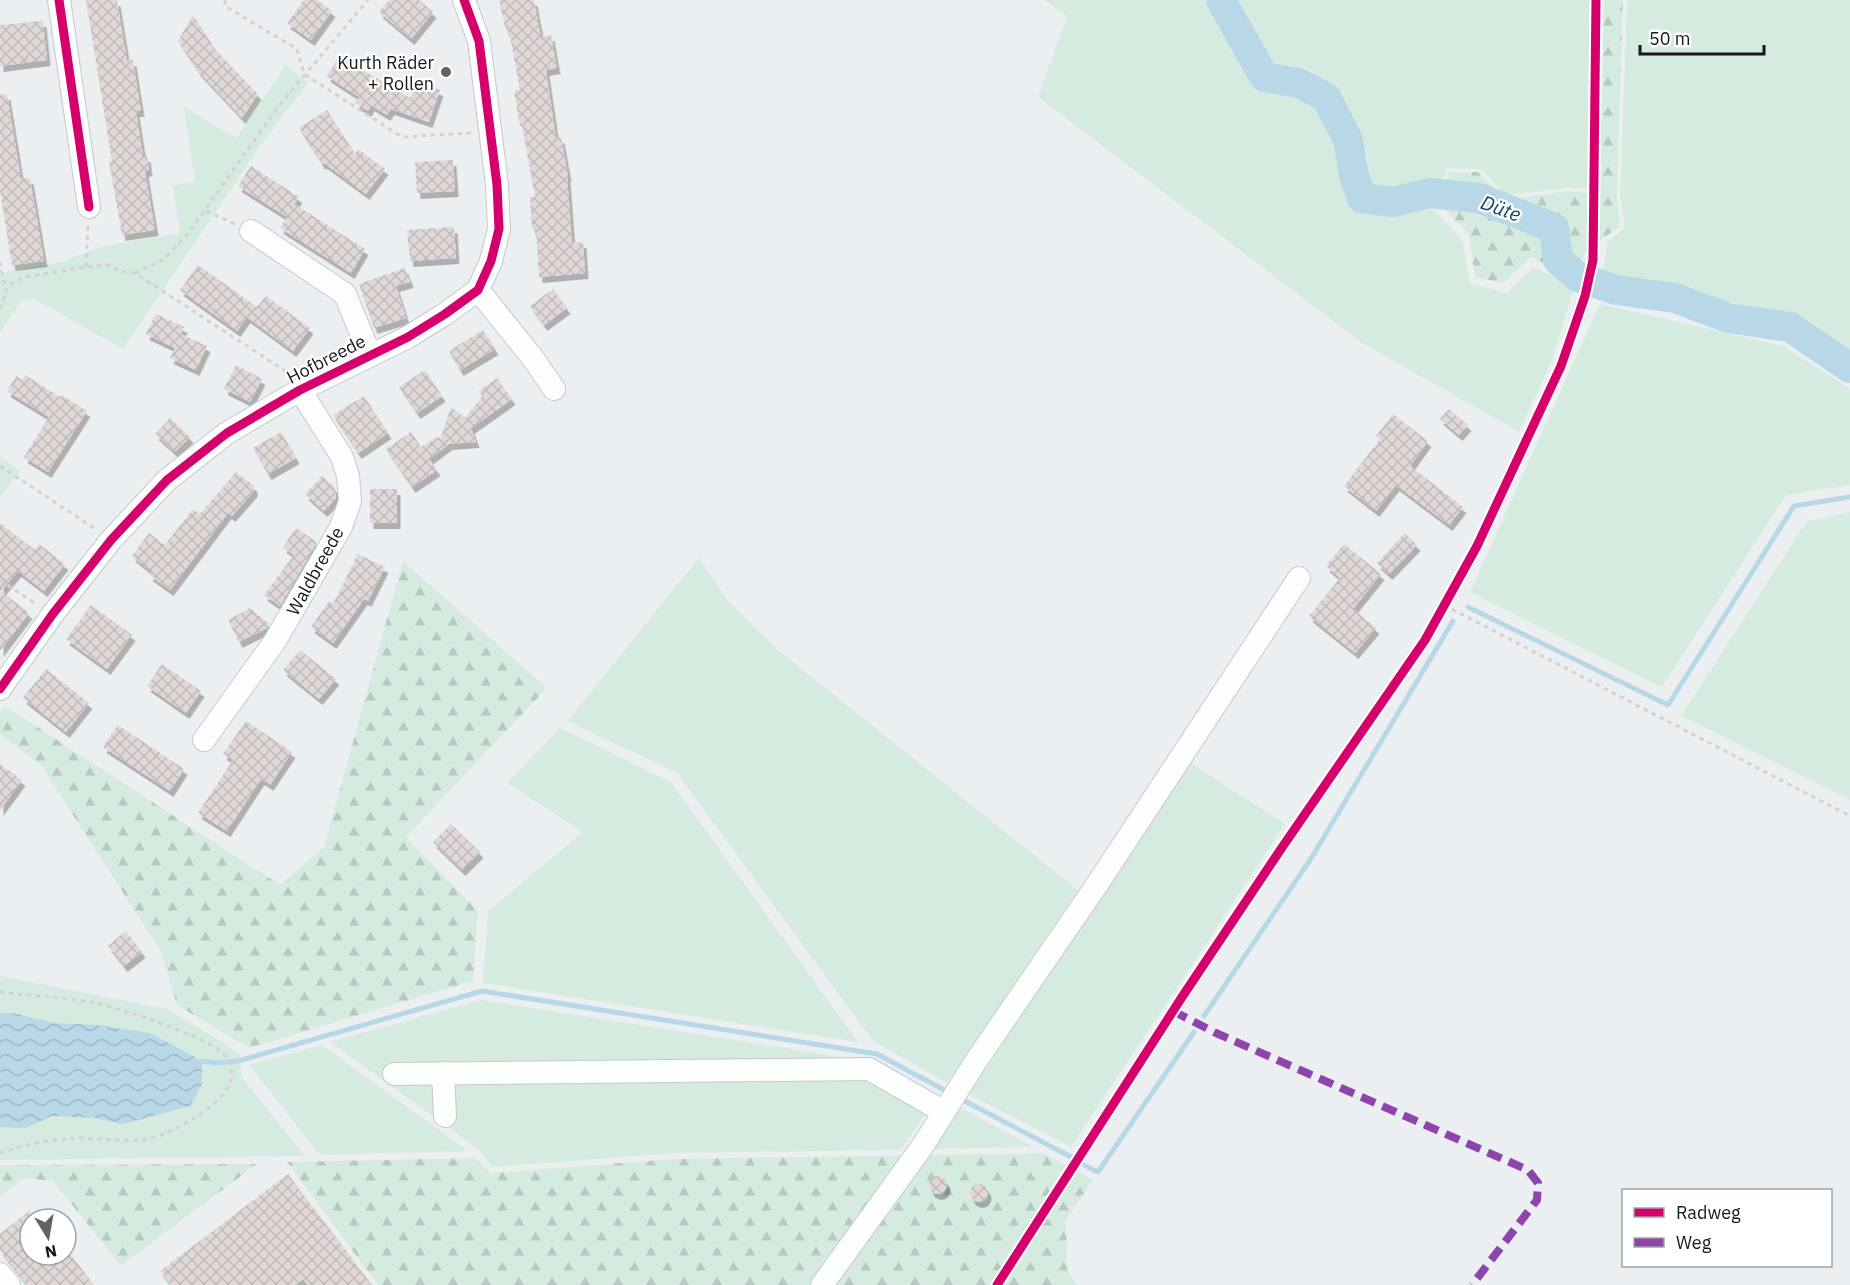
<svg xmlns="http://www.w3.org/2000/svg" width="1850" height="1285" font-family="'IBM Plex Sans',sans-serif">
<style>
.green{fill:#d6ebe0}
.forest{fill:url(#forest-firs)}
.water{fill:url(#water-waves)}
.lines{fill:none;stroke-linecap:round;stroke-linejoin:round}
.stream{stroke:#b8d7e7;stroke-width:5}
.river{stroke:#b8d7e7;stroke-width:30}
.building{fill:url(#building-cross-hatch);filter:url(#shadow)}
.minor-casing{stroke:#c6c8ca;stroke-width:24}
.path{stroke:#d2d2d3;stroke-width:3;stroke-dasharray:4.5 4.5;stroke-linecap:butt}
.minor{stroke:#fcfdfd;stroke-width:22}
.quiet{stroke:#8e44ad;stroke-width:8;stroke-dasharray:15 8;stroke-linecap:butt}
.cycleway-casing{stroke:#fff;stroke-width:13}
.cycleway{stroke:#d6006c;stroke-width:9}
.poi-dot{fill:#616365;stroke:#fff;stroke-width:2}
.labels{text-anchor:middle;dominant-baseline:central;stroke-width:4.5;stroke-linejoin:round;paint-order:stroke}
.poi-label{font-size:18px;fill:#161719;stroke:#fff;text-anchor:end}
.street-label{font-size:18px;fill:#161719;stroke:#fff}
.water-label{font-size:20px;font-style:italic;fill:#104960;stroke:#fff}
</style>
<defs>
<pattern id="forest-firs" width="22" height="20" patternUnits="userSpaceOnUse" patternTransform="scale(1.5)"><rect width="22" height="20" fill="#d6ebe0"/><path d="M5 1l3.5 6h-7zM16 11l3.5 6h-7z" fill="#b7c9c0"/></pattern>
<pattern id="water-waves" width="16" height="10" patternUnits="userSpaceOnUse" patternTransform="scale(1.5)"><rect width="16" height="10" fill="#b8d7e7"/><path d="M0 5q4-4 8 0t8 0" fill="none" stroke="#9db8c6"/></pattern>
<pattern id="building-cross-hatch" width="8" height="8" patternUnits="userSpaceOnUse" patternTransform="scale(1.5)"><rect width="8" height="8" fill="#dfd8d6"/><path d="M0 0l8 8M0 8l8-8" fill="none" stroke="#bfb9b7"/></pattern>
<filter id="shadow"><feDropShadow dx="3.5" dy="6" stdDeviation="0" flood-color="#0004"/></filter>
</defs>
<rect width="100%" height="100%" fill="#eceff1"/>
<!-- green -->
<g class="green">
<path d="M1044,0H1205L1254,91L1294,96L1318,109L1337,144L1341,176L1350,208L1394,214L1429,206L1462,239L1470,283L1506,293L1534,267L1574,287L1552,360L1519,432L1362,343L1038,97L1067,16Z"/>
<path d="M1239,0H1590L1587,189L1568,188L1505,195L1481,169L1447,168L1441,183L1394,195L1373,186L1364,142L1335,85L1305,68L1272,63Z"/>
<path d="M1627,0H1850V353L1792,316L1603,274L1607,242L1625,228L1620,196Z"/>
<path d="M286,65L308,83L258,149L123,349L34,299L20,302L0,333V273L61,262L100,247L180,233L173,186L195,181L184,107L236,138Z"/>
<path d="M1600,304L1783,346L1850,389V485L1786,495L1662,687L1470,592Z"/>
<path d="M0,456L20,471L0,497Z"/>
<path d="M1850,512V800L1681,716L1807,521Z"/>
<path d="M699,558L728,601L777,649L1078,890L947,1083L872,1040L677,773L567,721Z"/>
<path d="M560,728L671,782L858,1042L483,983L488,911L583,832L507,783Z"/>
<path d="M1191,763L1285,824L1071,1147L969,1094Z"/>
<path d="M0,976L168,1009L241,1054V1076L305,1156L0,1160Z"/>
<path d="M481,1000L873,1062L937,1097L901,1150L674,1153L492,1167L478,1149L330,1042Z"/>
<path d="M322,1045L468,1151L320,1155L249,1065Z"/>
<path d="M960,1107L1033,1147L932,1149Z"/>
</g>
<!-- forest -->
<g class="forest">
<path d="M1604,0H1623L1617,196L1620,226L1585,252L1577,279L1531,257L1503,283L1475,277L1469,235L1437,201L1449,172H1478L1504,200L1568,191L1600,194Z"/>
<path d="M403,561L547,688L406,837L478,911L473,981L249,1048L177,1005L160,950L41,765L0,735V713L5,706L280,885L324,847Z"/>
<path d="M1043,1153L1093,1180L1066,1220L1067,1269L1076,1285H378L287,1162L475,1158L490,1173L674,1159Z"/>
<path d="M257,1164L121,1266L53,1181L24,1178L0,1197V1165Z"/>
</g>
<!-- water -->
<path class="water" d="M0,1013H12L55,1023L97,1025L150,1033L202,1061V1084L190,1106L123,1124L94,1118L52,1116L25,1128L0,1127Z"/>
<g class="lines">
<!-- stream -->
<g class="stream">
<path d="M1468,607L1668,705L1794,506L1850,497"/>
<path d="M1204,1016L1312,857L1453,621"/>
<path d="M202,1061L216,1063L238,1061L482,991L877,1054L948,1092"/>
<path d="M961,1099L1073,1158"/>
<path d="M1084,1165L1098,1172L1194,1032"/>
</g>
<!-- river -->
<path class="river" d="M1221,0L1264,77L1299,83L1326,97L1348,140L1354,175L1362,198L1393,202L1429,193L1479,198L1554,228L1558,260L1578,277L1616,290L1675,298L1728,318L1790,327L1850,368"/>
</g>
<!-- building -->
<g class="building">
<path d="M86,0H117L127,61L133,60L136,80L141,111H136L143,156H147L149,170L145,171L155,230L122,235L109,162L112,161Z"/>
<path d="M304,0H317L332,11L311,40L287,23Z"/>
<path d="M389,0H419L433,12L411,39L379,12Z"/>
<path d="M499,0H534L541,37L551,35L557,68L546,70L556,138L561,137L568,176H567L572,243L583,242L585,273L539,277L536,229H532L530,197H535L522,126H520L514,91L520,90L509,31H506Z"/>
<path d="M193,15L215,49L258,94L242,118L198,71L178,41Z"/>
<path d="M43,21L47,60L0,66V25Z"/>
<path d="M339,56L410,98L416,82L440,90L429,122L391,109L387,115L371,105L368,111L355,103L359,97L327,76Z"/>
<path d="M7,94L21,179L30,178L44,261L12,265L0,190V95Z"/>
<path d="M327,110L355,154L358,149L385,169L366,194L324,163L322,164L299,128Z"/>
<path d="M453,160L455,191L417,193L415,162Z"/>
<path d="M251,166L299,197L294,204L365,249L351,273L280,228L287,217L238,186Z"/>
<path d="M454,227L456,258L410,261L407,230Z"/>
<path d="M198,265L257,307L266,296L310,328L293,351L247,317L237,331L180,290Z"/>
<path d="M405,268L410,282L396,286L406,318L374,328L359,284Z"/>
<path d="M553,289L567,308L544,325L530,306Z"/>
<path d="M156,314L184,327L181,334L207,346L196,370L170,358L175,348L146,334Z"/>
<path d="M483,330L495,349L460,370L449,351Z"/>
<path d="M236,365L262,379L250,402L224,389Z"/>
<path d="M425,370L442,396L417,413L399,387Z"/>
<path d="M25,375L60,397L62,395L87,411L48,472L24,457L49,417L7,391L16,376L22,380Z"/>
<path d="M497,378L512,399L471,428L476,442L449,444L429,459L437,470L412,487L386,449L411,432L421,447L435,438L441,437L451,407L465,418L482,397L479,391Z"/>
<path d="M364,396L388,433L358,453L333,415Z"/>
<path d="M1449,409L1468,425L1459,435L1440,419Z"/>
<path d="M1393,414L1428,441L1410,466L1463,507L1449,525L1396,485L1376,511L1344,486L1380,439L1376,436Z"/>
<path d="M170,418L190,437L175,452L155,434Z"/>
<path d="M281,432L296,458L268,474L253,448Z"/>
<path d="M236,472L254,486V491L232,516L228,513L170,590L149,575L152,572L132,556L149,533L165,545L193,509L200,514Z"/>
<path d="M322,476L335,488L336,498L324,511L305,494Z"/>
<rect x="370" y="489" width="27" height="34"/>
<path d="M0,523L35,550L39,544L65,564L44,591L18,571L1,591L29,613L0,651Z"/>
<path d="M296,528L317,542L280,606L264,595L294,555L283,547Z"/>
<path d="M1405,533L1417,545L1389,574L1377,563Z"/>
<path d="M1344,544L1381,574L1353,609L1376,628L1355,653L1309,616L1340,578L1326,566Z"/>
<path d="M358,554L385,567L368,601L364,599L333,643L311,627L329,601L333,604Z"/>
<path d="M91,605L132,635L107,669L66,639Z"/>
<path d="M250,608L269,624L267,628L239,642L228,620Z"/>
<path d="M300,650L336,679L319,699L283,670Z"/>
<path d="M162,664L201,691L186,713L147,686Z"/>
<path d="M46,669L89,703L66,732L23,698Z"/>
<path d="M246,721L292,752L270,785L261,779L227,831L198,813L233,760L223,754Z"/>
<path d="M118,725L184,769L170,791L103,747Z"/>
<path d="M0,764L22,780L0,810Z"/>
<path d="M451,824L480,852L462,870L433,842Z"/>
<path d="M126,931L142,952L124,966L108,946Z"/>
<path d="M288,1174L372,1285H308L303,1279L295,1285H171L160,1271Z"/>
<circle cx="938" cy="1185" r="9"/>
<circle cx="979" cy="1193" r="9"/>
<path d="M30,1210V1255H71L94,1285H27L0,1250V1234Z"/>
</g>
<g class="lines">
<!-- minor casing -->
<g class="minor-casing">
<g id="minor">
<path d="M59,0L89,207"/>
<path d="M251,231L345,294L370,355"/>
<path d="M478,290L532,357L554,389"/>
<path d="M0,689L52,615L111,540L167,480L227,433L300,390L408,337L445,314L478,290L491,261L499,229L497,185L479,41L464,0"/>
<path d="M204,740L275,641L341,527L350,501L348,476L342,457L300,390"/>
<path d="M443,1073L445,1116"/>
<path d="M394,1074L869,1069L944,1112"/>
<path d="M0,1274L9,1285"/>
<path d="M822,1285L924,1144L976,1061L1098,883L1299,578"/>
</g>
</g>
<!-- path -->
<g class="path">
<path d="M225,0V6L297,49L304,74L402,137L471,133"/>
<path d="M206,211L235,224"/>
<path d="M0,262L3,280L8,285"/>
<path d="M86,267L88,226"/>
<path d="M135,273L163,260L187,235L281,103L368,0"/>
<path d="M0,309L8,285L25,277L86,267L110,265L119,271L135,273L290,374"/>
<path d="M0,466L97,530"/>
<path d="M0,580L36,604"/>
<path d="M1444,605L1850,816"/>
<path d="M0,992C31,996 64,997 95,1003C121,1009 208,1036 224,1055C255,1089 186,1125 161,1135C136,1145 106,1138 80,1138C52,1139 26,1144 0,1153"/>
</g>
<!-- minor -->
<use href="#minor" class="minor"/>
<!-- quiet -->
<path class="quiet" d="M1173,1011L1216,1033L1528,1170L1538,1183L1537,1200L1472,1285"/>
<!-- cycleway casing -->
<g class="cycleway-casing">
<g id="cycleway">
<path d="M59,0L89,207"/>
<path d="M0,689L52,615L111,540L167,480L227,433L300,390L408,337L445,314L478,290L491,261L499,229L497,185L479,41L464,0"/>
<path d="M997,1285L1182,997L1283,846L1425,640L1477,546L1561,366L1585,296L1593,260L1596,0"/>
</g>
</g>
<!-- cycleway -->
<use href="#cycleway" class="cycleway"/>
</g>
<!-- markers -->
<circle class="poi-dot" cx="446" cy="72" r="6"/>
<g class="labels">
<!-- poi labels -->
<g class="poi-label">
<text x="434" y="62">Kurth Räder<tspan x="434" dy="21">+ Rollen</tspan></text>
</g>
<!-- street labels -->
<g class="street-label">
<text transform="translate(326 359) rotate(-27)">Hofbreede</text>
<text transform="translate(315 571) rotate(-61)">Waldbreede</text>
</g>
<!-- water labels -->
<g class="water-label">
<text transform="translate(1501 208) rotate(20)">Düte</text>
</g>
</g>
<!-- legend -->
<rect x="1622" y="1189" width="210" height="78" fill="#ffffff" stroke="#a2a2a3" stroke-width="1.5"/>
<rect x="1634" y="1208" width="30" height="9" fill="#d6006c" stroke="#a2a2a3" stroke-width="1.5"/>
<text x="1676" y="1219" font-size="18" fill="#161719">Radweg</text>
<rect x="1634" y="1238" width="30" height="9" fill="#8e44ad" stroke="#a2a2a3" stroke-width="1.5"/>
<text x="1676" y="1249" font-size="18" fill="#161719">Weg</text>
<!-- north arrow -->
<g transform="translate(48 1237) rotate(169)"><circle r="28" fill="#ffffff" stroke="#a2a2a3" stroke-width="1.5"/>
<path d="M0-4.5L10 22L0 15L-10 22Z" fill="#616365"/>
<text y="-9" font-size="16" font-weight="bold" text-anchor="middle" fill="#161719">N</text>
</g>
<!-- scale -->
<path d="M1640 45v9h124v-9" fill="none" stroke="#161719" stroke-width="3"/>
<text x="1649" y="45" font-size="18" fill="#161719" stroke="#ffffff" stroke-width="4.5" paint-order="stroke">50 m</text>
</svg>
